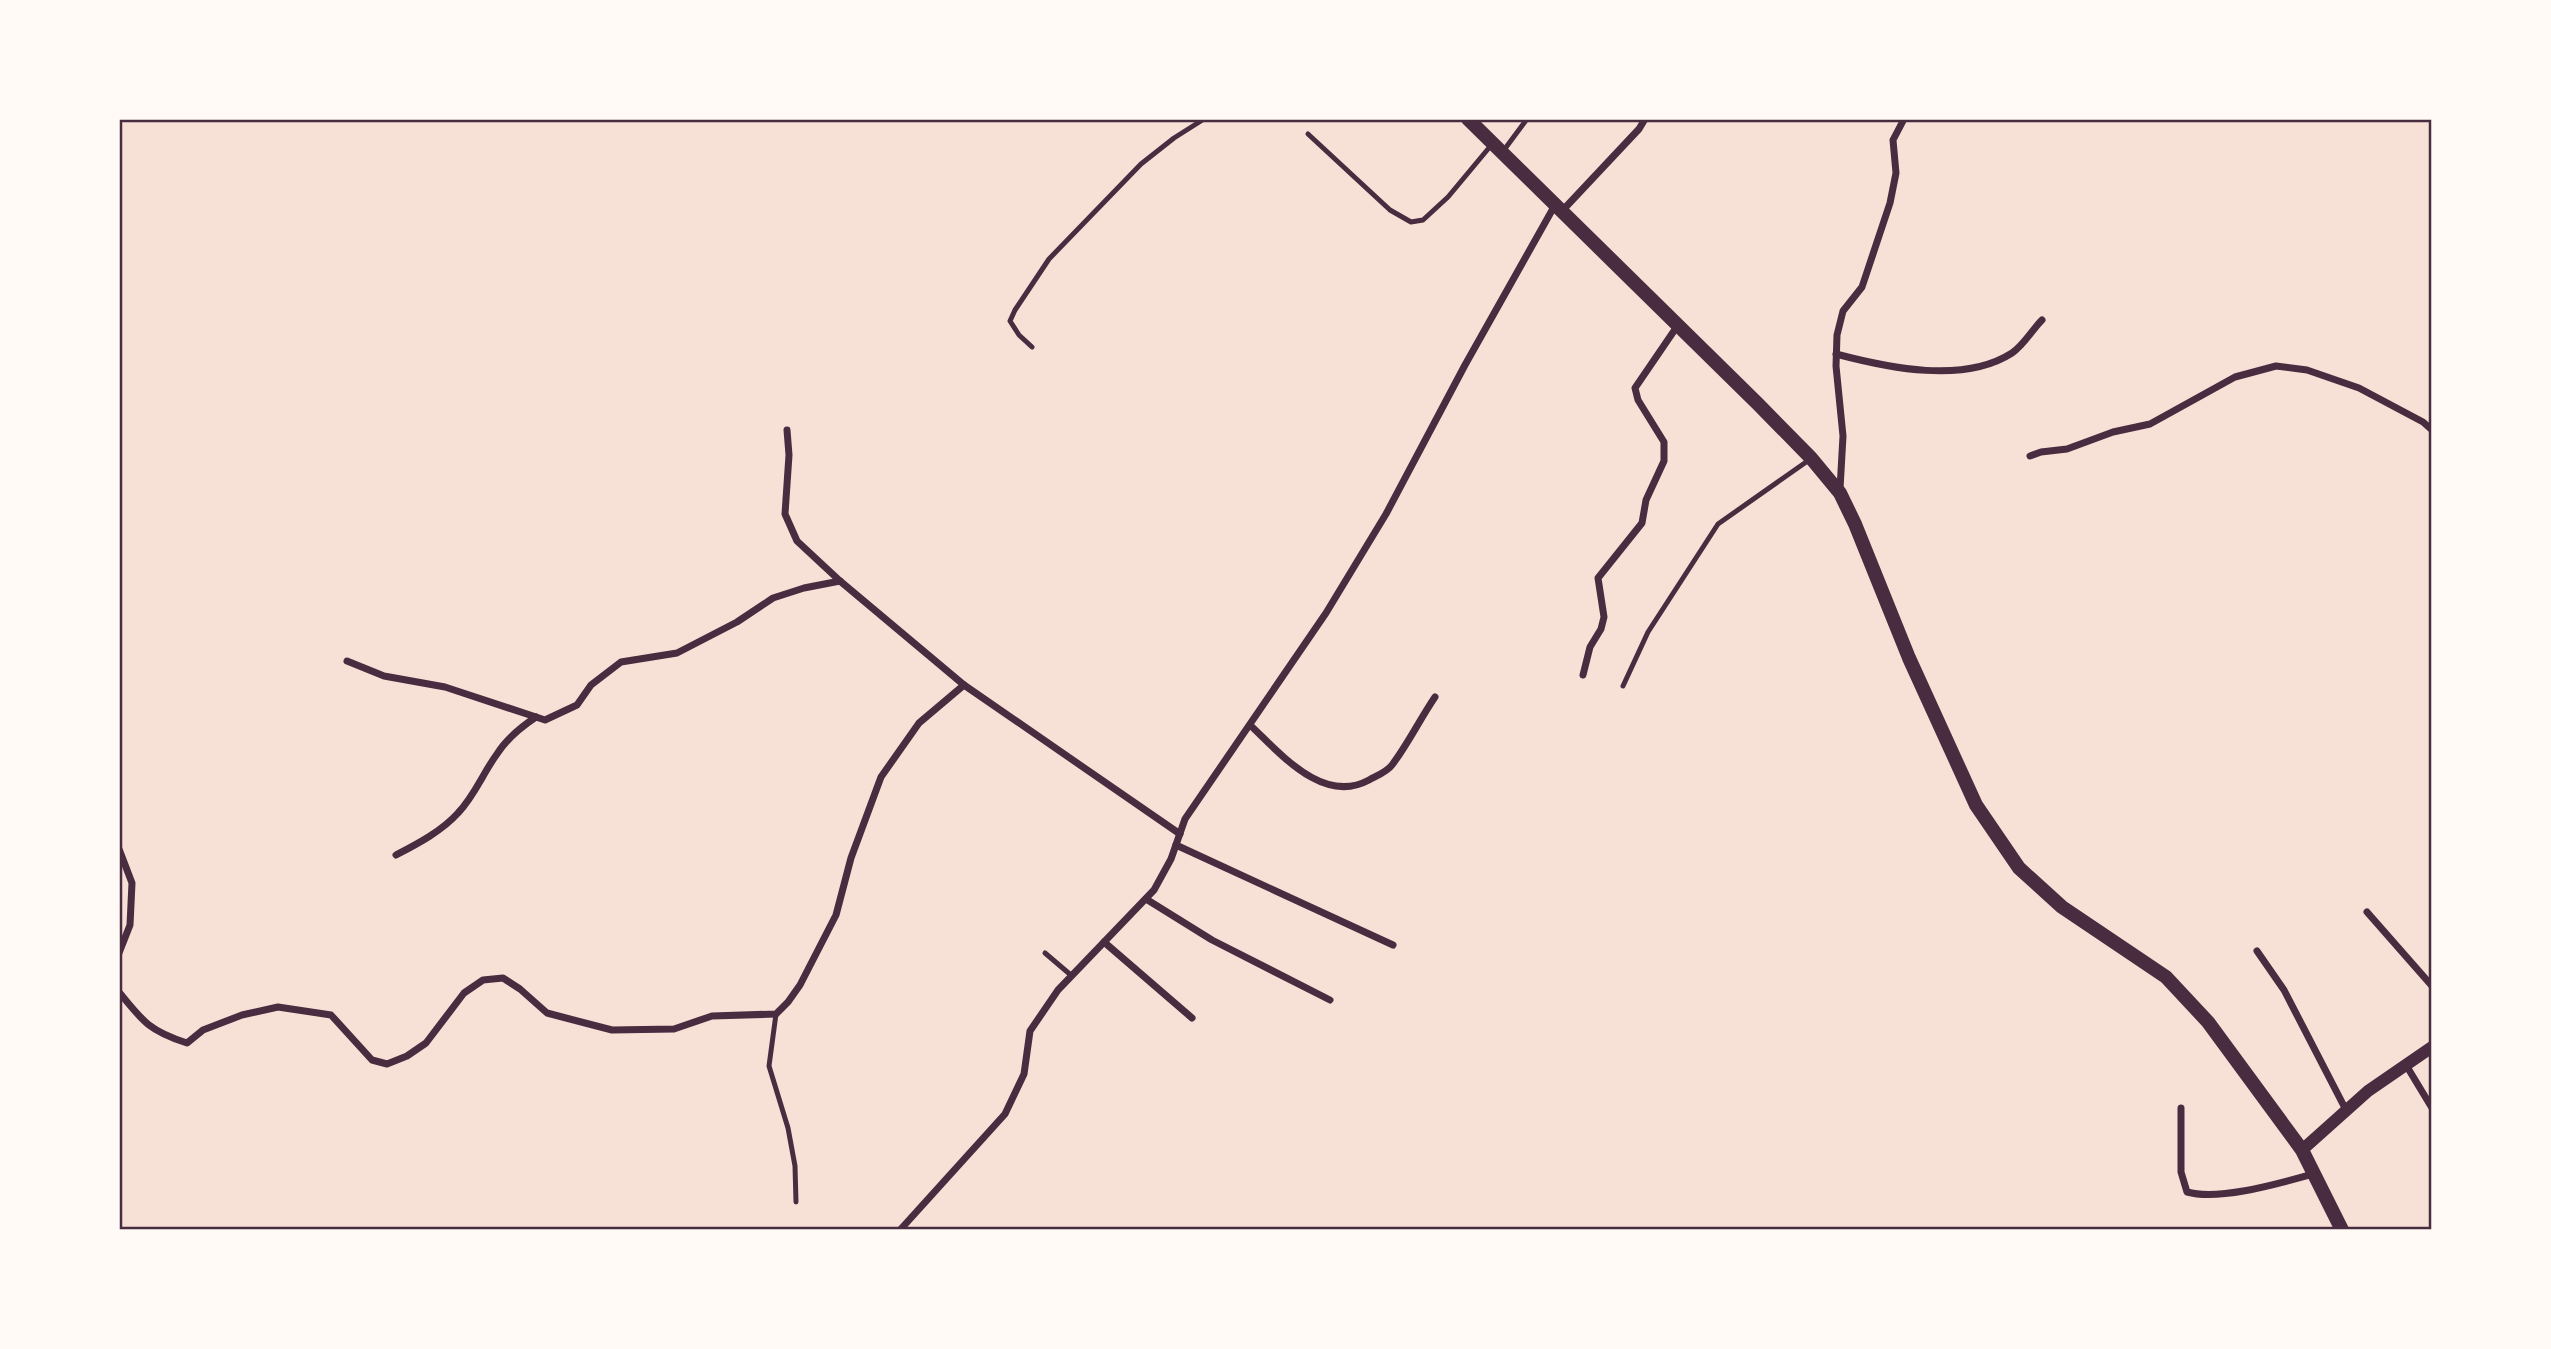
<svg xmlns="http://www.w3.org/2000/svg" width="2551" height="1349" font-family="Signika,sans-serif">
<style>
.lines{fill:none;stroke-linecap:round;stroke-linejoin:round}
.service{stroke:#4a2c40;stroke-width:5}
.minor{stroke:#4a2c40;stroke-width:7}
.tertiary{stroke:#4a2c40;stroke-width:12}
.secondary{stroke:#4a2c40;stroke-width:14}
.neatline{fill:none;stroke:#4a2c40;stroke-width:2.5}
</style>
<rect width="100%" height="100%" fill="#f7e1d7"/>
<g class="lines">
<!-- service -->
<g class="service">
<path d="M1308,134L1390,210L1411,222L1423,220L1448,197L1493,143"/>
<path d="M1504,150L1527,119"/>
<path d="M1032,347L1019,335L1010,321L1015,310L1049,259L1141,164L1174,138L1204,119"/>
<path d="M1623,686L1648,632L1718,524L1809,460"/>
<path d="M1045,953L1072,976"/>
<path d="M776,1014L769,1066L788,1128L795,1166L796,1202"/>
</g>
<!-- minor -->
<g class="minor">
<path d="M1562,211L1639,129L1645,119"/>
<path d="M1836,354C1889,368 1964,384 2012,353C2023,346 2032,330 2042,320"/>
<path d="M787,430L789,455L785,514L797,541L840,581L964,685L1180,834"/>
<path d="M2030,456L2041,452L2067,449L2113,432L2150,424L2235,377L2276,366L2307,370L2359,388L2423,422L2432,430"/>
<path d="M1840,489L1843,436L1836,366L1837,335L1843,311L1862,287L1890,203L1896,173L1893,140L1904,119"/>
<path d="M347,661L384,676L445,687L545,720L577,705L591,685L621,662L677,653L737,622L773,598L804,588L840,581"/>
<path d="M1583,675L1590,647L1601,629L1604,617L1598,578L1642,523L1646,500L1664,461V442L1638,400L1635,388L1678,325"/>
<path d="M1250,725C1281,754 1323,805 1369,780C1376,776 1387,772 1392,765C1408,744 1420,719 1435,697"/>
<path d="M1176,845L1393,945"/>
<path d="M119,849L132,883L130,925L119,953"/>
<path d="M396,855C417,844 442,831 458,813C475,795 483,773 497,754C507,738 521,727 536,717"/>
<path d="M1146,899L1212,940L1330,1000"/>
<path d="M2367,912L2432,986"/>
<path d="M1104,942L1192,1018"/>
<path d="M2257,951L2284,990L2346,1110"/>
<path d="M119,992C143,1022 150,1031 187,1043L203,1030L242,1015L278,1007L331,1015L372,1060L387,1064L407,1056L426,1043L464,993L483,980L503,978L520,989L547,1013L612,1030L674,1029L712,1016L776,1014L788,1002L800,985L836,915L851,858L881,777L919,723L964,685"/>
<path d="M2406,1065L2432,1108"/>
<path d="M2181,1108V1172L2187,1192C2220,1201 2280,1183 2313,1174"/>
<path d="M900,1230L1005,1114L1024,1074L1030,1031L1058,990L1154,890L1171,859L1185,819L1326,613L1386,514L1465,365L1555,205"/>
</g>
<!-- tertiary -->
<path class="tertiary" d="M2302,1150L2368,1091L2432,1047"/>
<!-- secondary -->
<path class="secondary" d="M1468,119L1758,404L1811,458L1840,493L1855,524L1909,658L1976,805L2019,868L2062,907L2166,977L2208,1022L2302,1150L2342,1230"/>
</g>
<!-- border -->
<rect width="2551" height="1349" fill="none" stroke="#fffaf5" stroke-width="242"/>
<rect x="121" y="121" width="2309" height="1107" class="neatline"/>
</svg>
